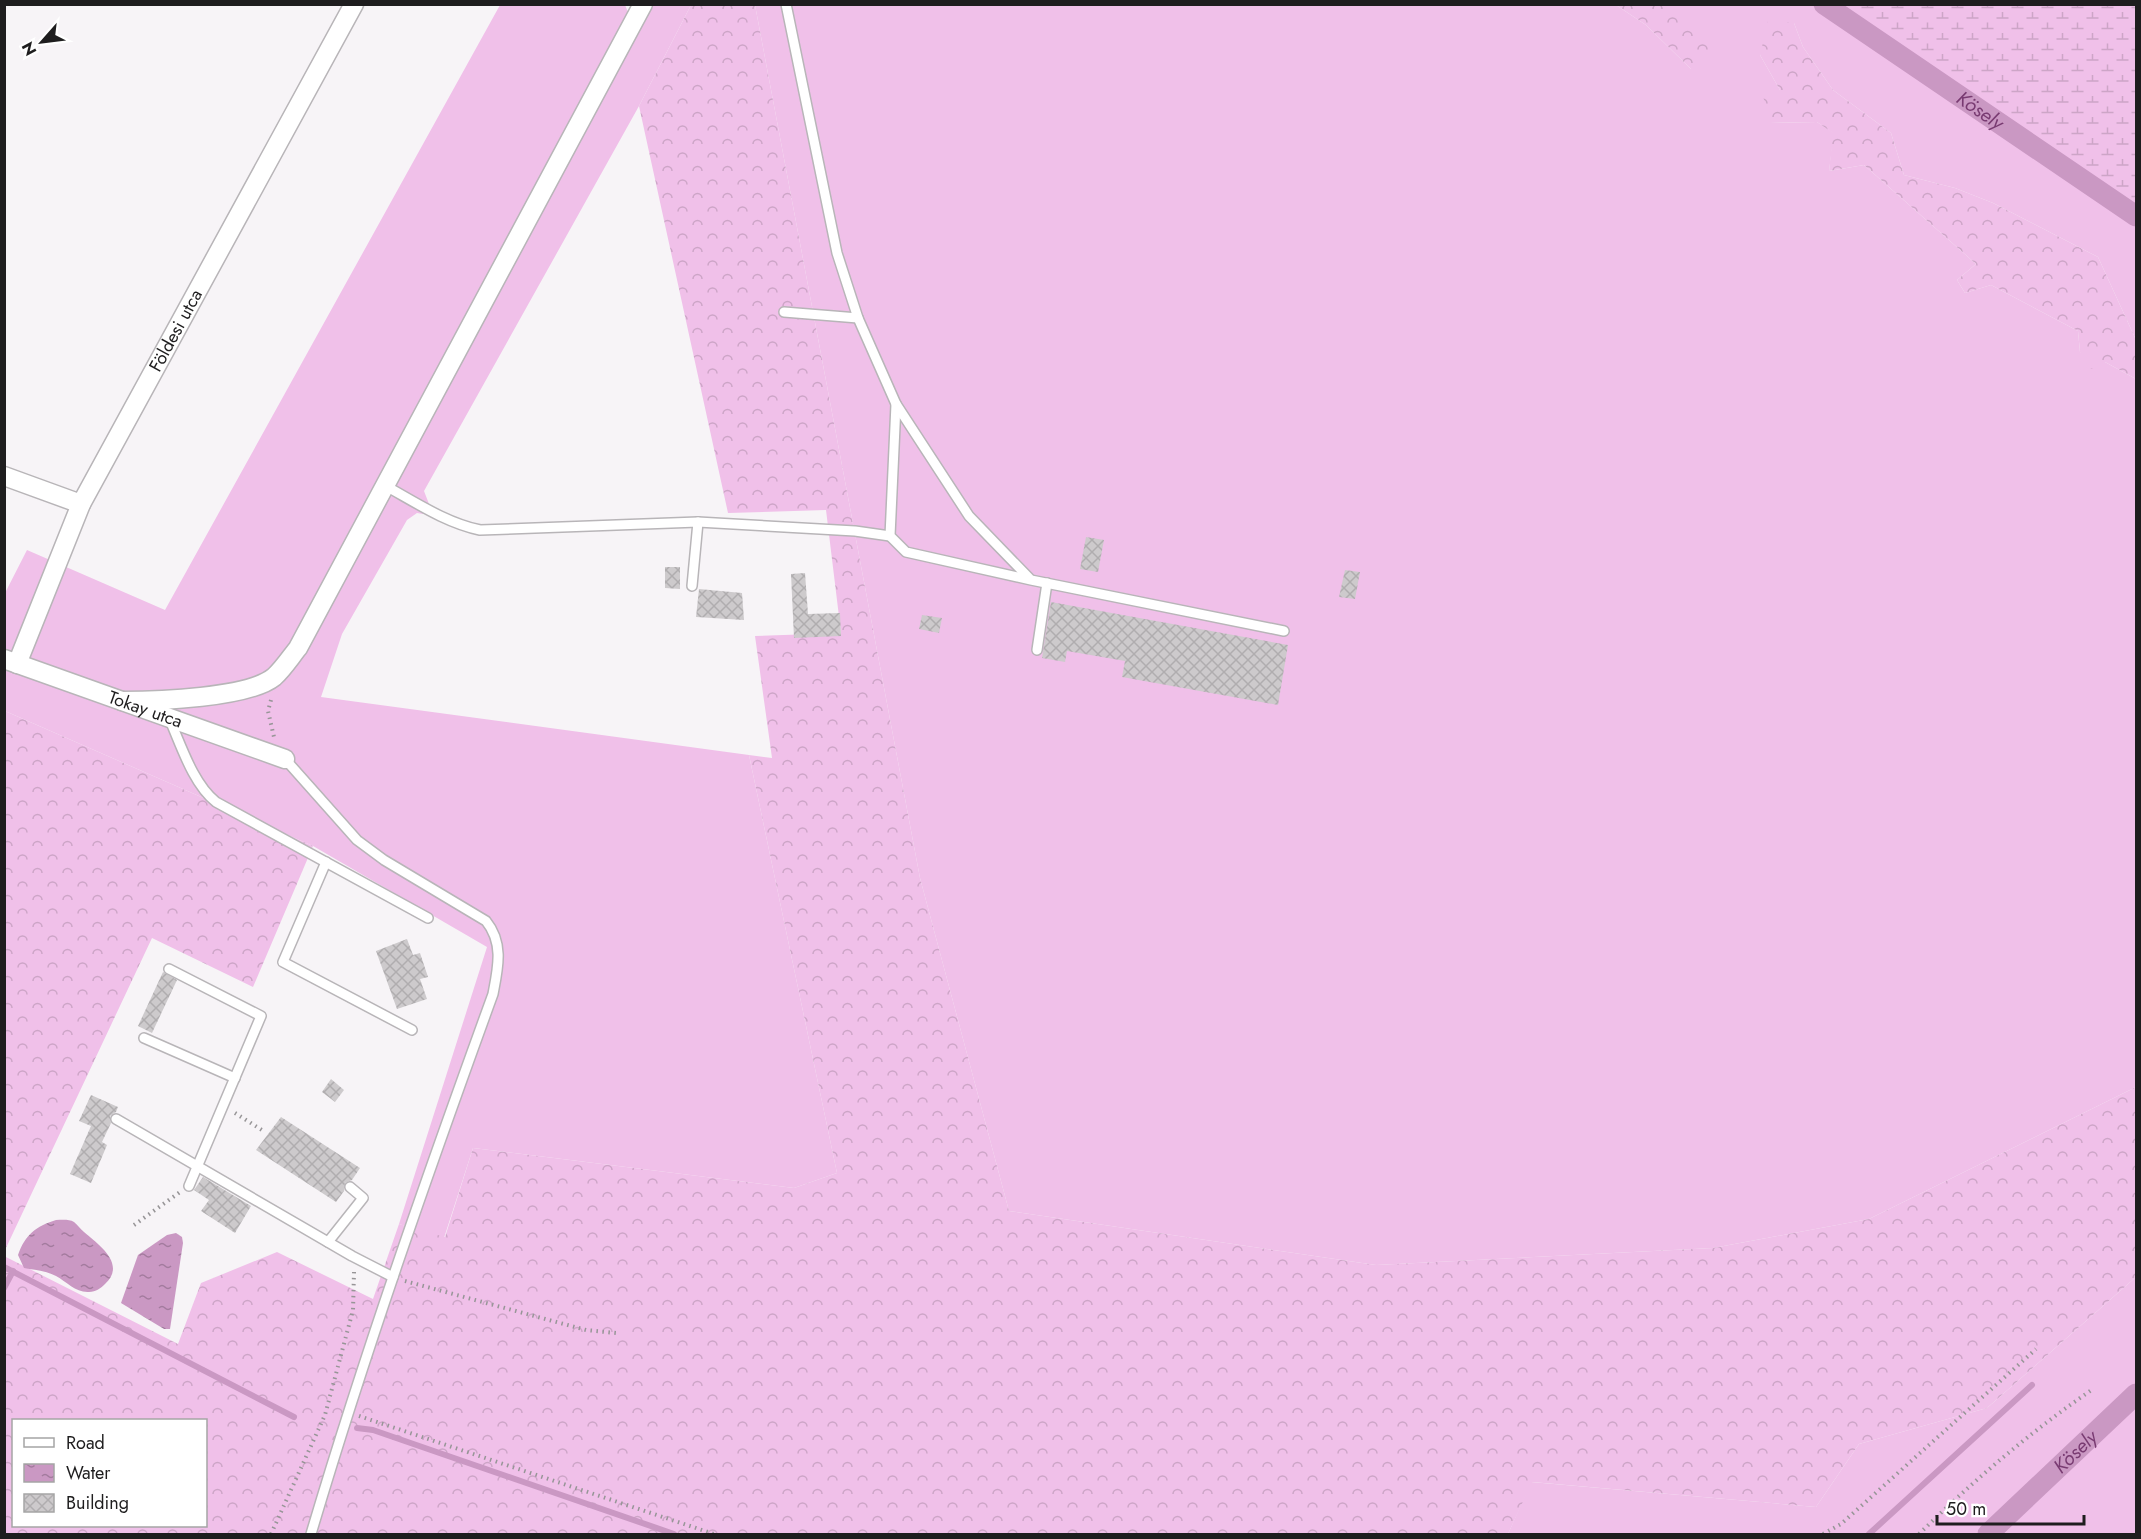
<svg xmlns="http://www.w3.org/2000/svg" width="2141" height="1539" font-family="Jost,sans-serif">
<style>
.grass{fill:#f0c0e9}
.forest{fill:url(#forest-crowns);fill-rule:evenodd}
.wetland{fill:url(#wetland-marsh)}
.water{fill:url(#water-ripples)}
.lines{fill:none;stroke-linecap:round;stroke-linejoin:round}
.stream{stroke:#ca98c3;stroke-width:6}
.canal{stroke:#ca98c3;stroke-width:21}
.building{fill:url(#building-cross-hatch)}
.service-casing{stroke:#b8b5b8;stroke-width:12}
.minor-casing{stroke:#b8b5b8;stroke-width:21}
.path{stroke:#979597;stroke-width:4;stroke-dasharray:1.5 4.5;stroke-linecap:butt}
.service{stroke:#fff;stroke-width:9}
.minor{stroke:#fff;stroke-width:18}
.labels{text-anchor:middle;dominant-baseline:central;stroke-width:5;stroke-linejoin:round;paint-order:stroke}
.street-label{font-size:18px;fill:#1e1d1e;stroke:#fff}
.water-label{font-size:20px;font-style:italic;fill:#793b72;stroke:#fff}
</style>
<defs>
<pattern id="forest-crowns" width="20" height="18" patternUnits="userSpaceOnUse" patternTransform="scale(1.5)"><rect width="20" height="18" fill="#f0c0e9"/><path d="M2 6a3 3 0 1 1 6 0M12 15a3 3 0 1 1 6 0" fill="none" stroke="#cda5c7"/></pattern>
<pattern id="wetland-marsh" width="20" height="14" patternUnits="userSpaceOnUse" patternTransform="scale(1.5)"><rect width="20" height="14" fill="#f0c0e9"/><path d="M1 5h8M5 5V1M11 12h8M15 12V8" fill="none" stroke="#cda5c7"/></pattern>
<pattern id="water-ripples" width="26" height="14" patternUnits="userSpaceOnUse" patternTransform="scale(1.5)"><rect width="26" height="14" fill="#ca98c3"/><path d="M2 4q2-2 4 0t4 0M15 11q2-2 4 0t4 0" fill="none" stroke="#a37b9e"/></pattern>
<pattern id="building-cross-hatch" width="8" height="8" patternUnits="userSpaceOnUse" patternTransform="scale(1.5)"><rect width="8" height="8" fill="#cdcacc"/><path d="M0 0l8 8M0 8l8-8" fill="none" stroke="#b0adaf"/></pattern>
</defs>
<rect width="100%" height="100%" fill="#f7f4f7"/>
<!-- grass -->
<g class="grass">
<path d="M500,5H625L628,12L632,5H691L639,106L424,491L429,504L423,514L417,513L407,520L342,634L321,697L749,755L837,1173L794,1188L473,1148L444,1238L399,1224L487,947L313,846L5,711L4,595L27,550L165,610Z"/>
<path d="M755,5H1616L1646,25L1691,69L1677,5H1820L2136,218V340L2098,257L1993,203L1955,188L1904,175L1891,133L1833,90L1803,47L1794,23L1760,55L1780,90L1771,123L1817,122L1834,133L1829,171L1864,165L1976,264L1957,280L1965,293L1991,285L2078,331L2080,352L2105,362L2136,379V1087L1869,1219L1713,1248L1376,1265L1009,1211L920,878Z"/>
<path d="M2136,1277V1534H1508L1531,1482L1816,1507L1859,1444L1987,1408Z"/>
</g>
<!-- forest -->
<g class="forest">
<path d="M691,5H755L920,878L1009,1211L1376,1265L1713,1248L1869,1219L2136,1087V1277L1987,1408L1859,1444L1816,1507L1532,1482L1508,1534H5L4,1256L178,1344L201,1283L277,1252L373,1299L399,1224L445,1237L473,1148L794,1188L837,1173L749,755L772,758L755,636L841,633L826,510L728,513L639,106ZM14,1420H206V1526H14Z"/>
<path d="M1616,5H1677L1716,40L1713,58L1691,69L1646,25Z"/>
<path d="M1768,21L1794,23L1803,47L1833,90L1891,133L1904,175L1955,188L1993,203L2098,257L2136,340V379L2105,362L2091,369L2080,352L2078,331L1991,285L1965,293L1957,280L1976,264L1864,165L1829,171L1833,133L1817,122L1770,123L1763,96L1780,90L1760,55Z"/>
<path d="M5,711L313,846L253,987L152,938L5,1250Z"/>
</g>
<!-- wetland -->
<path class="wetland" d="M1820,5H2136V218Z"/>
<!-- water -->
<g class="water">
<path d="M56,1220C62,1220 69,1219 74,1222C78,1225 80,1229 84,1232C98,1244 127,1264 105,1284C101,1288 96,1292 89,1292C76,1293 67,1282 56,1276C47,1271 35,1270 24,1268L18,1255C25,1235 36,1226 56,1220Z"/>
<path d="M176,1233L182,1237L183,1243L170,1329H164L121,1303L138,1255L167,1235Z"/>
</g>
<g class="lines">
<!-- stream -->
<g class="stream">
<path d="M4,1267L294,1417"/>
<path d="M4,1288L13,1271"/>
<path d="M357,1428L373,1430L674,1534"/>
<path d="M1869,1534L2032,1385"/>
</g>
<!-- canal -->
<g class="canal">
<path id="s1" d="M1824,4L2136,216"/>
<path id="s2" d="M1988,1534L2136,1394"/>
</g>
</g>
<!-- building -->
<g class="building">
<path d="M1086,537L1104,540L1098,572L1080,569Z"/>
<path d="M665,567H680V589L665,588Z"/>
<path d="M1345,570L1360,572L1355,599L1339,597Z"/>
<path d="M805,573L808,614L840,613L841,636L794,638L791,574Z"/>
<path d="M699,589L742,593L744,620L696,617Z"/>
<path d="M1051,602L1288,645L1278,705L1122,677L1125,661L1067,651L1065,662L1042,658Z"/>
<path d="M922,615L942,618L939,633L919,629Z"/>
<path d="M407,939L413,955L420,953L428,977L420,979L427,999L397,1009L376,951Z"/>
<path d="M163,972L177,980L152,1033L138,1026Z"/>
<path d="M331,1079L344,1090L335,1102L322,1092Z"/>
<path d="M91,1095L118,1107L116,1112L110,1116L111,1123L102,1142L107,1145L91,1183L70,1174L91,1126L79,1121Z"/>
<path d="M281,1117L360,1168L352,1180L345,1183L344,1191L336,1202L256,1150Z"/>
<path d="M203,1177L251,1206L235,1233L201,1211L209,1200L194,1190Z"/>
</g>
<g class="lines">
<!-- service casing -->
<g class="service-casing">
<g id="service">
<path d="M786,4L837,253L858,318L896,404L890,536L906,552L1031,580L1284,631"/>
<path d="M784,312L858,318"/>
<path d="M896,404L969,516L1029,578"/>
<path d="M384,485C415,502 446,523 480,530L698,522L855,531L890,536"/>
<path d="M692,586L698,522"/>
<path d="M1037,650L1047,583"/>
<path d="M169,718C181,745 193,784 216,802L428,918"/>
<path d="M285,759L357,840L384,860L486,921C504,943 498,968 493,994C428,1173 365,1352 311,1534"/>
<path d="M326,862L283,962L412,1030"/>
<path d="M169,969L261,1016L189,1186"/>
<path d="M144,1038L235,1078"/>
<path d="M116,1119L352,1256L393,1277"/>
<path d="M328,1242L363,1198L350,1187"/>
</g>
</g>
<!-- minor casing -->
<g class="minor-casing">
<g id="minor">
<path d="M4,476L81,504"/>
<path id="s3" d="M4,659L285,759"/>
<path id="s4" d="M17,664L81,504L354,4"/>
<path d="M122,701C156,701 248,698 274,677C283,669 290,658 298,648L643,4"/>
</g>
</g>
<!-- path -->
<g class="path">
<path d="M271,700L268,711L274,737"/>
<path d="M235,1113L265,1132"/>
<path d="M134,1225L180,1192"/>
<path d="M405,1281L586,1330L616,1333"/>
<path d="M359,1416L714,1534"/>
<path d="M271,1534L325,1415L353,1310L354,1272"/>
<path d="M1823,1534L1841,1524L2036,1349"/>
<path d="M1919,1534C1973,1481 2030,1432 2093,1389"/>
</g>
<!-- service -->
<use href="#service" class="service"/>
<!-- minor -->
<use href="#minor" class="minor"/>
</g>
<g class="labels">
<!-- street labels -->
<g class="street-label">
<text stroke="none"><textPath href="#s4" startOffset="370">Földesi utca</textPath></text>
<text stroke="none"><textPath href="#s3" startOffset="150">Tokay utca</textPath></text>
</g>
<!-- water labels -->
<g class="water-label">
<text stroke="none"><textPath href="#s1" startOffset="189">Kösely</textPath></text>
<text stroke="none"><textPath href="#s2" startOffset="120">Kösely</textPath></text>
</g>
</g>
<!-- border -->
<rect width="2141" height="1539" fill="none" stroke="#1e1d1e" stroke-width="12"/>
<!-- legend -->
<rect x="12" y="1419" width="195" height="108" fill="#ffffff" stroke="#a5a5a5" stroke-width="1.5"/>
<rect x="24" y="1438" width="30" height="9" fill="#ffffff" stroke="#a5a5a5" stroke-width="1.5"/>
<text x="66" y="1449" font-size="18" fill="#1e1d1e">Road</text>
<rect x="24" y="1464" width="30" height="18" fill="url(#water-ripples)" stroke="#a5a5a5" stroke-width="1.5"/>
<text x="66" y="1479" font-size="18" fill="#1e1d1e">Water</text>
<rect x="24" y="1494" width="30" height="18" fill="url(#building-cross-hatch)" stroke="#a5a5a5" stroke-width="1.5"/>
<text x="66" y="1509" font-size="18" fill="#1e1d1e">Building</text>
<!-- north arrow -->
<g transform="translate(42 42) rotate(242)" stroke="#ffffff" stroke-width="4.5" paint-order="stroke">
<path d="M0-4.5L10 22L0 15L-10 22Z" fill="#1e1d1e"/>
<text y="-9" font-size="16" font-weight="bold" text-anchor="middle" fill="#1e1d1e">N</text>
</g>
<!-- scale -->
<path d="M1937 1515v9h147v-9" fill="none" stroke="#1e1d1e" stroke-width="3"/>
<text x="1946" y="1515" font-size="18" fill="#1e1d1e" stroke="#ffffff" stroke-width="4.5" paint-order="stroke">50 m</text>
</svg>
